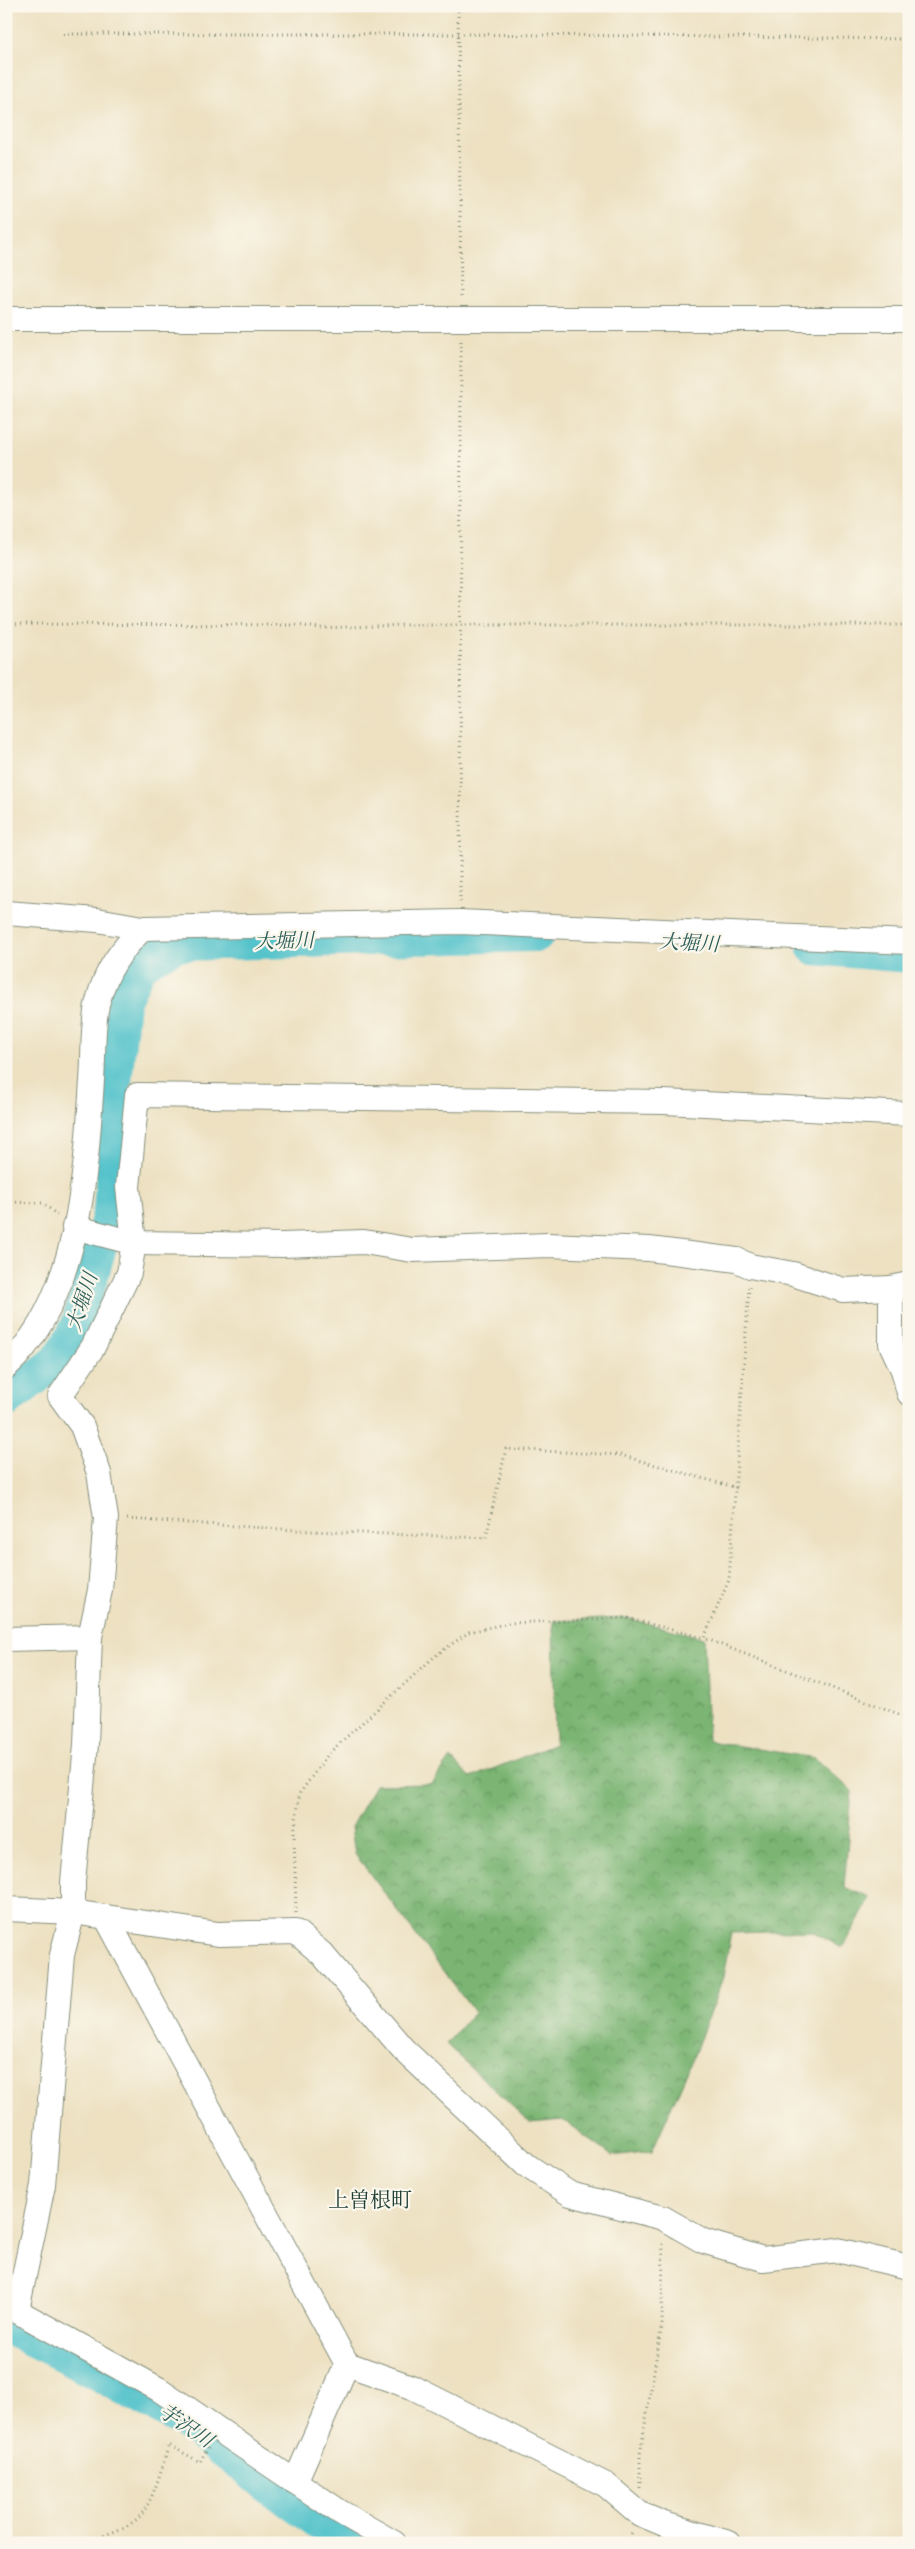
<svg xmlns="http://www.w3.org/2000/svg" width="915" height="2549" font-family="Cardo,'Noto Serif JP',serif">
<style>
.forest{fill:url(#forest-crowns);stroke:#4d7954}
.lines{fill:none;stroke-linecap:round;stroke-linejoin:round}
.river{stroke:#55c3cb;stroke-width:34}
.minor-casing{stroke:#868f7b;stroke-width:26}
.path{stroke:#868f7b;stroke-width:3;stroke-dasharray:1 4;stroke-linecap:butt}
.minor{stroke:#fff;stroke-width:24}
.labels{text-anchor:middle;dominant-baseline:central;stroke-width:4.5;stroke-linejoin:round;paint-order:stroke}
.water-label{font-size:20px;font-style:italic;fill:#2c5e5a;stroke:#fbf7ec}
.quarter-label{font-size:21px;fill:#1f3d34;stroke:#fbf7ec}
</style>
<defs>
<pattern id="forest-crowns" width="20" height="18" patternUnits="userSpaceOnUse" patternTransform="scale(1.25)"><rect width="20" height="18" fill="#7bb573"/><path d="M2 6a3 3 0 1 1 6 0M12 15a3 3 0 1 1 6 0" fill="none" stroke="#64945f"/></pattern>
</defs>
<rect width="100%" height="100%" fill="#fbf7ec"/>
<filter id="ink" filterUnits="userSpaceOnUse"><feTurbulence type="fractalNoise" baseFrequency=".02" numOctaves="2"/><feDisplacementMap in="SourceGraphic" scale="10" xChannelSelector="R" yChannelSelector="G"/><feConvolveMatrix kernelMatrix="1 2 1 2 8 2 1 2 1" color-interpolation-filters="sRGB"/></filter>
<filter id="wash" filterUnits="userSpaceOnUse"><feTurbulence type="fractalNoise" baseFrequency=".0096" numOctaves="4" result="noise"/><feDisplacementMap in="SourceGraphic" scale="20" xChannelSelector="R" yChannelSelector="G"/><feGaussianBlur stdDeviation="1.12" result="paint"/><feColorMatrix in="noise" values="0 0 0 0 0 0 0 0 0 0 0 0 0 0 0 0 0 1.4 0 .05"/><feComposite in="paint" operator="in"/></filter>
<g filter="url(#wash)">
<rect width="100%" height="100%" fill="#ede1c2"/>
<!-- forest -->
<path class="forest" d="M627,1618L704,1638L708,1741L815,1758L852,1791L844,1887L871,1898L842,1948L812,1931L731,1933L723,1977L691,2063L652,2151L612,2156L563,2120L530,2123L446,2044L474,2012L355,1854L351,1827L375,1785L432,1784L451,1758L470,1778L555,1744L553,1621Z"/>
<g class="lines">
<!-- river -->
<g class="river">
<path d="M814,948L909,956"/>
<path d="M6,1401L57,1361L77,1327L110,1211L114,1156L113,1103L123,1002L141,964L178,944L537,935"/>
<path d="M6,2327L73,2360L178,2418L313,2519L354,2543"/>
</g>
</g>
</g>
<g filter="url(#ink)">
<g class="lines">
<!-- minor casing -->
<g class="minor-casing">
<g id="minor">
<path d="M6,319H909"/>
<path d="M6,913L97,920L143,928L460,922L909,942"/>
<path d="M74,1227L134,1243L283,1245L364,1242L412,1250L548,1245L649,1249L737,1260L750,1266L793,1274L843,1290L891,1288L909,1284"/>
<path d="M891,1288V1344L903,1370L909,1393"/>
<path d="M6,1367C79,1300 86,1173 92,1080C94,1057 92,1022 98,1001C106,970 121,950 143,928"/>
<path d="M6,1639L90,1637"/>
<path d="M6,1909L73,1912L218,1934L296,1932L322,1954L403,2049L526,2165L570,2194L663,2218L703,2241L763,2259L837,2250L909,2267"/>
<path d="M106,1917L347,2364L414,2388L606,2485L640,2514L664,2524L729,2543"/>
<path d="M6,2305L160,2390L340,2512L394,2543"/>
<path d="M17,2310L43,2185L62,1955L73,1912V1882L86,1745L90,1637L100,1590L106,1518L99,1473L82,1426L60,1396L93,1347L129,1273L134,1243L128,1187L137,1095L664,1102L909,1114"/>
<path d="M295,2482L347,2364"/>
</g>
</g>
<!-- path -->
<g class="path">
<path d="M458,6L461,299"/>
<path d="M63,34H459L909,39"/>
<path d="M6,624L295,625L320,628L406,625H909"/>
<path d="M460,902L461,338"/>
<path d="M6,1202L43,1203L57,1215"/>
<path d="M749,1287L729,1580L704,1638L909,1718"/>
<path d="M127,1519L312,1531L486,1538L506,1449L620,1455L737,1488"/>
<path d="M296,1913L294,1832L300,1793L329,1753L435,1656L469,1632L509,1623L627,1618L704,1638"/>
<path d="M640,2488V2454L662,2324L663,2241"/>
<path d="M80,2543C94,2539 126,2529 137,2519C153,2505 162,2466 169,2445L200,2462L208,2447"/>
<path d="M627,2543L632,2532"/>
</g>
<!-- minor -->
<use href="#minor" class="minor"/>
</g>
</g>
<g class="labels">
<!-- water labels -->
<g class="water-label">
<text transform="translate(284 941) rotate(-2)">大堀川</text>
<text transform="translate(689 943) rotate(3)">大堀川</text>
<text transform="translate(82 1302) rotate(-72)">大堀川</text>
<text transform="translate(186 2426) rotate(34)">芋沢川</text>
</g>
<!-- quarter labels -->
<g class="quarter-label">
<text x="370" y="2200">上曽根町</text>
</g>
</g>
<!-- margin -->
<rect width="915" height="2549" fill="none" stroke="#fbf7ec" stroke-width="25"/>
</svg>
